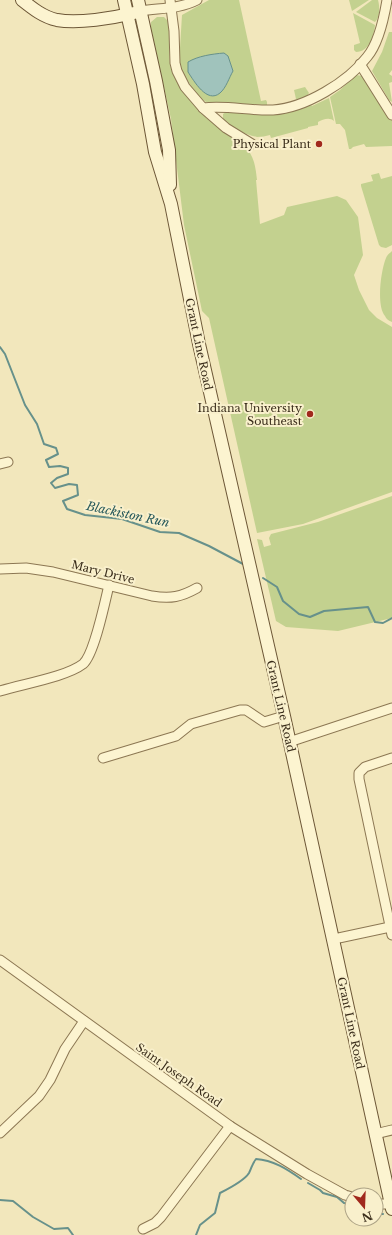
<svg xmlns="http://www.w3.org/2000/svg" width="392" height="1235" font-family="'Libre Baskerville',serif">
<style>
.green{fill:#c3d18f}
.water{fill:#a0c3bc;stroke:#67918b}
.lines{fill:none;stroke-linecap:round;stroke-linejoin:round}
.stream{stroke:#67918b;stroke-width:2}
.street-casing{stroke:#8c7753;stroke-width:11}
.secondary-casing{stroke:#6d5737;stroke-width:14}
.street{stroke:#fcf4d0;stroke-width:9}
.secondary{stroke:#fcf4d0;stroke-width:12}
.poi-dot{fill:#a1291d;stroke:#f9f0cc;stroke-width:1.5}
.labels{text-anchor:middle;dominant-baseline:central;stroke-width:4;stroke-linejoin:round;paint-order:stroke}
.poi-label{font-size:11px;fill:#392c1a;stroke:#f9f0cc;text-anchor:end}
.street-label{font-size:11px;fill:#392c1a;stroke:#f9f0cc}
.water-label{font-size:12px;font-style:italic;fill:#27595b;stroke:#f9f0cc}
</style>
<rect width="100%" height="100%" fill="#f2e7bc"/>
<!-- green -->
<g class="green">
<path d="M209,0H239L261,101L266,100L267,102V105L206,102L202,99L192,88L182,71L179,64L182,15Z"/>
<path d="M349,0H369L352,11Z"/>
<path d="M372,0H378C380,7 380,17 375,22L356,12Z"/>
<path d="M353,13L375,25C374,36 369,52 356,52L354,50V45L360,43Z"/>
<path d="M157,17H164L169,22C170,35 168,57 171,68C177,90 206,119 224,131C234,138 244,142 250,153C255,161 256,171 257,180H256L260,224L284,215L287,207L337,196L346,200L358,217L363,255L354,275L359,290L369,310L377,318L392,327V492L303,524L257,533L209,318L202,311L184,225L171,119L151,28V22Z"/>
<path d="M389,32H392V70L389,74L392,76V82L389,83L392,102L389,100L372,71L382,52Z"/>
<path d="M356,75L363,76L392,120V146L366,147L364,144L353,147L351,149H349L345,130L340,124H336L330,97L340,90Z"/>
<path d="M305,87L309,93L307,96L299,100L296,99L294,90Z"/>
<path d="M329,98L334,121C330,117 323,119 318,122V125L308,127V128L271,138L270,135C266,136 261,137 257,137C246,135 231,128 223,119V114L226,112L282,114L291,112L311,105L312,106Z"/>
<path d="M379,173L381,179L392,176V245L386,248L381,247L379,245L361,186V184L373,181L371,175Z"/>
<path d="M392,251V322C389,321 386,319 385,316C376,305 381,270 386,258C387,255 390,253 392,251Z"/>
<path d="M392,496V618L338,631L286,627L276,621L257,539L262,540L264,547L271,545L269,538L271,534L318,522Z"/>
</g>
<!-- water -->
<path class="water" d="M224,53L228,56L233,71C229,78 226,88 220,93C207,104 194,81 188,72V62C198,56 212,54 224,53Z"/>
<g class="lines">
<!-- stream -->
<g class="stream">
<path d="M0,347L5,354L25,405L37,424L44,444L56,448L58,454L46,460L49,467L60,466L68,468V474L57,478L51,483L55,488L69,484L77,485L78,495L63,501L67,509L85,515L122,519L160,532L179,533L209,546L243,564"/>
<path d="M263,578L277,587L283,601L299,614L310,617L324,611L368,607L375,622L383,623L392,618"/>
<path d="M308,1183L320,1190L323,1193L337,1197L344,1203L352,1204"/>
<path d="M0,1200L13,1201L33,1217L54,1229L68,1228L73,1235"/>
<path d="M376,1214H383"/>
<path d="M196,1235L200,1225L215,1213L220,1193C228,1189 244,1181 249,1173C252,1167 252,1164 256,1159C273,1160 287,1169 301,1179"/>
</g>
<!-- street casing -->
<g class="street-casing">
<g id="street">
<path d="M170,0L174,31L175,63L177,71L185,87L203,108C226,105 250,111 273,110C305,108 348,82 367,57C379,43 384,18 387,0"/>
<path d="M141,11C160,8 180,9 197,0"/>
<path d="M360,64L392,115"/>
<path d="M203,108L226,128L252,144"/>
<path d="M0,464L8,462"/>
<path d="M0,569L26,568L53,572L152,596C171,599 181,597 197,588"/>
<path d="M0,691C22,684 66,677 83,664C94,655 105,602 109,585"/>
<path d="M289,742L392,708"/>
<path d="M103,758L176,736L191,724L240,710H246L264,722L284,716"/>
<path d="M392,758L365,767L359,773V779L392,935"/>
<path d="M334,939L390,927"/>
<path d="M0,960L230,1126L307,1174L345,1195L352,1197"/>
<path d="M0,1133L39,1096L50,1080L65,1049L84,1021"/>
<path d="M375,1134L392,1130"/>
<path d="M376,1204H391"/>
<path d="M143,1229L155,1223L161,1217L230,1126"/>
</g>
</g>
<!-- secondary casing -->
<g class="secondary-casing">
<g id="secondary">
<path d="M22,0C32,8 43,17 57,20C78,24 113,18 134,13"/>
<path d="M124,0L143,84L155,152L171,204L199,344L284,716L392,1209"/>
<path d="M138,0L156,81L169,150L170,185"/>
</g>
</g>
<!-- street -->
<use href="#street" class="street"/>
<!-- secondary -->
<use href="#secondary" class="secondary"/>
</g>
<!-- markers -->
<g class="poi-dot">
<circle cx="319" cy="144" r="4"/>
<circle cx="310" cy="414" r="4"/>
</g>
<g class="labels">
<!-- poi labels -->
<g class="poi-label">
<text x="311" y="144">Physical Plant</text>
<text x="302" y="408">Indiana University<tspan x="302" dy="13">Southeast</tspan></text>
</g>
<!-- street labels -->
<g class="street-label">
<text transform="translate(199 344) rotate(78)">Grant Line Road</text>
<text transform="translate(103 572) rotate(14)">Mary Drive</text>
<text transform="translate(281 706) rotate(77)">Grant Line Road</text>
<text transform="translate(351 1023) rotate(78)">Grant Line Road</text>
<text transform="translate(179 1075) rotate(35)">Saint Joseph Road</text>
</g>
<!-- water labels -->
<g class="water-label">
<text transform="translate(128 514) rotate(12)">Blackiston Run</text>
</g>
</g>
<!-- north arrow -->
<g transform="translate(364 1207) rotate(161)"><circle r="19" fill="#f9f0cc" stroke="#aca285"/>
<path d="M0-3L7 15L0 10L-7 15Z" fill="#a1291d"/>
<text y="-6" font-size="11" font-weight="bold" text-anchor="middle" fill="#392c1a">N</text>
</g>
</svg>
